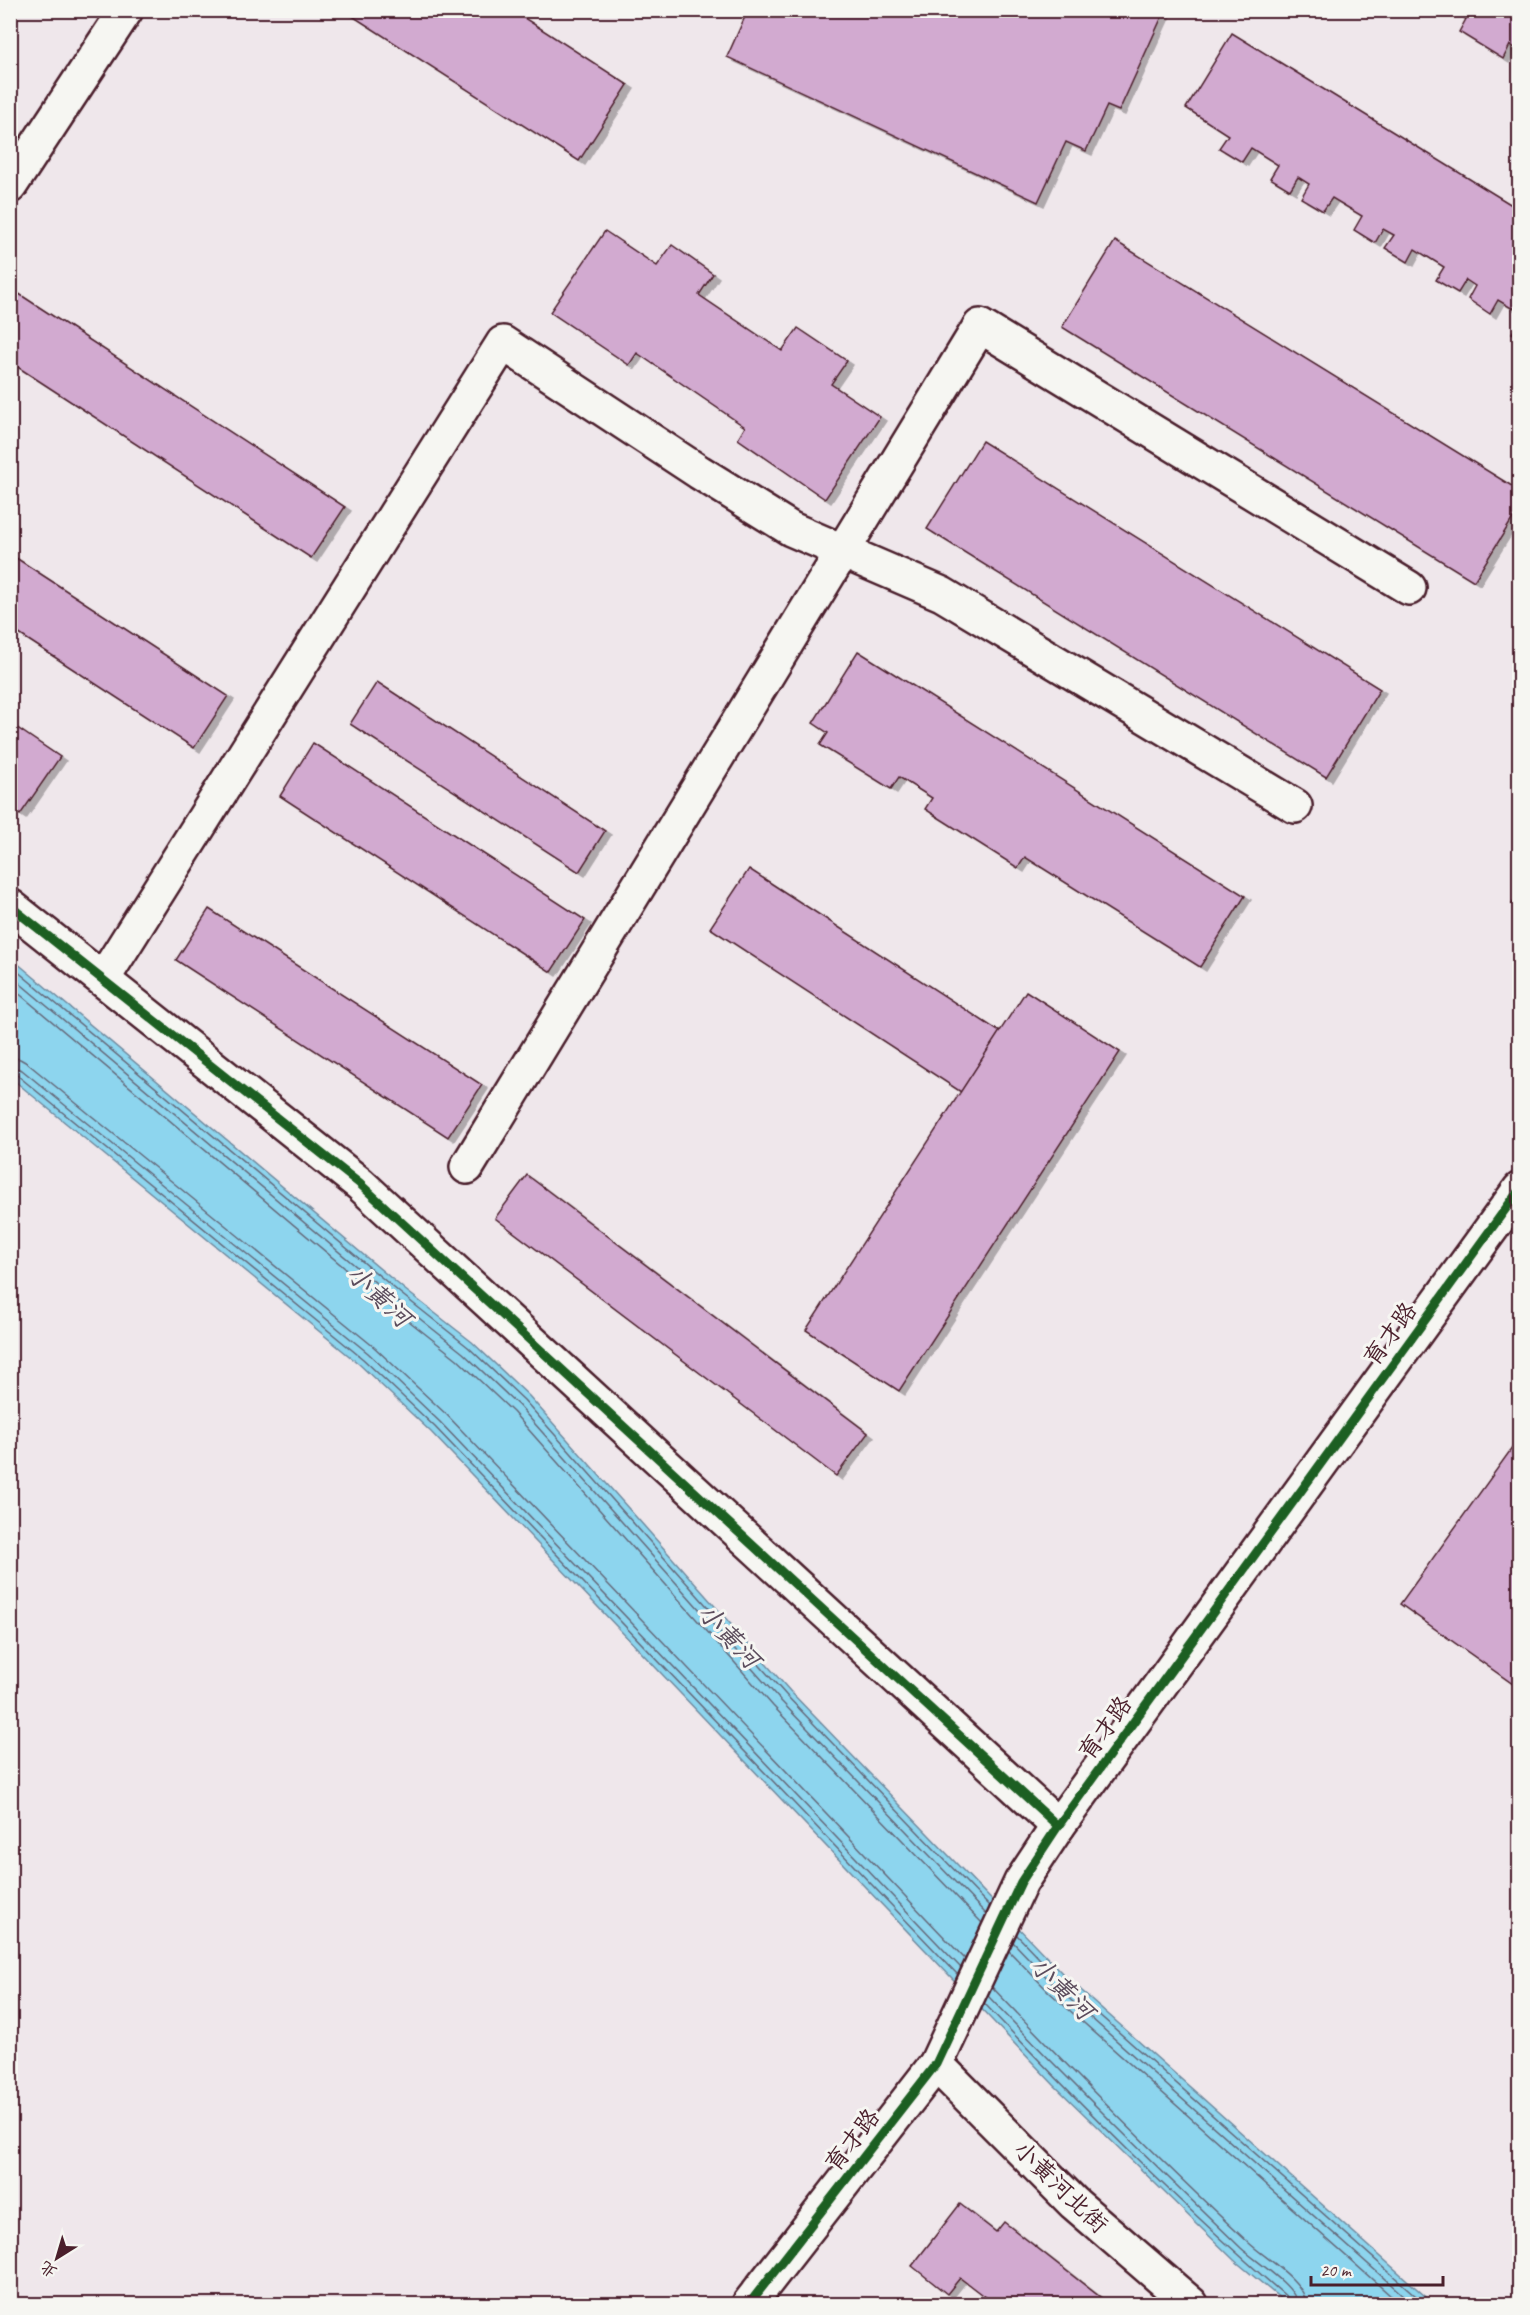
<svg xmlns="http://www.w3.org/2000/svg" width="1530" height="2315" font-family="Caveat,'LXGW WenKai TC',sans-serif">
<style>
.water{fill:#8dd5ee;stroke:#728ca0;stroke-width:1.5}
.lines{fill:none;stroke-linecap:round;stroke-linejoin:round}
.shore{stroke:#656879;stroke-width:1.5}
.building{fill:#d2aad0;stroke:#4a1f2b;stroke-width:1.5;filter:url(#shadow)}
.minor-casing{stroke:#4a1f2b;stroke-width:38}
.minor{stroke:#f6f6f2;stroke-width:33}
.cycleway-casing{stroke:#f6f6f2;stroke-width:13}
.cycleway{stroke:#1b5e20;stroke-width:9}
.labels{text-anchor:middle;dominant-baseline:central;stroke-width:6;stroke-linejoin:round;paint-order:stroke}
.street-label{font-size:24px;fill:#4a1f2b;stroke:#f6f6f2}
.water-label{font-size:26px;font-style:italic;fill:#5b4c5c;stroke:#f6f6f2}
</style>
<defs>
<filter id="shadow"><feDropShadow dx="6" dy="4" stdDeviation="0" flood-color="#0004"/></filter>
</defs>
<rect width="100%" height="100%" fill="#efe7eb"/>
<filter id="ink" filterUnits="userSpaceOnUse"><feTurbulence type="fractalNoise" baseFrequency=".0167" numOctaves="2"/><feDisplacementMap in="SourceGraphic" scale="12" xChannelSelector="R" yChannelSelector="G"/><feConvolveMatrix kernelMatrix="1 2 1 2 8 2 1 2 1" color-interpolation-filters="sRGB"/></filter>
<g filter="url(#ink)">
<!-- water -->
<path class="water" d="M10,957L404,1289L472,1342L529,1396L790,1691L1064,1975L1434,2304H1287L1234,2260L1054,2085L431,1432L359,1364L11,1078Z"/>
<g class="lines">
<!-- shore -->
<g class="shore">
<path d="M10,965L400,1293L468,1347L524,1400L786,1695L990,1907"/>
<path d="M10,975L395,1299L463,1353L519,1406L780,1700L986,1914"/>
<path d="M10,986L390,1306L457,1359L513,1412L773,1706L982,1923"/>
<path d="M10,1057L20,1059L27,1063L374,1347L447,1415L965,1959"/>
<path d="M10,1066L22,1070L368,1353L440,1422L961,1968"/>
<path d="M10,1074L17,1075L363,1359L435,1427L958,1975"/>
<path d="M1016,1934L1060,1980L1425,2304"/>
<path d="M1013,1942L1055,1986L1413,2304"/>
<path d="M1009,1951L1049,1992L1400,2304"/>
<path d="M992,1987C1075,2074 1160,2161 1249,2243C1265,2258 1306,2282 1306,2304"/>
<path d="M988,1996C1070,2082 1155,2165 1241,2248C1254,2260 1297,2287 1297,2304"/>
<path d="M984,2003C1081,2105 1181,2206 1288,2298L1290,2304"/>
</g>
</g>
<!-- building -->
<g class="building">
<path d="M343,10H512L628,85L579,161Z"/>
<path d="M748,10H1165L1119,111L1107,106L1086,151L1066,142L1038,202L727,57Z"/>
<path d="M1452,10H1520V51L1510,45L1503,59L1459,32L1466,19Z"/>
<path d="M1232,33L1520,210V299L1513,309L1498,300L1490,314L1468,299L1475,286L1466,280L1458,293L1436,280L1444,267L1415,249L1408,262L1385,248L1394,235L1383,229L1375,243L1354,230L1362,216L1332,198L1323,211L1301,198L1309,184L1298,177L1290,190L1270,178L1278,165L1251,148L1242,162L1219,148L1228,135L1186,108Z"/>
<path d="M605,231L657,266L672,245L713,274L699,295L782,351L798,328L847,361L831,384L880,417L825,499L738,439L745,427L637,353L629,365L550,312Z"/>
<path d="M1115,241L1520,491V507L1474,581L1062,327Z"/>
<path d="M10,288L345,507L311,558L10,362Z"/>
<path d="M1520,321V338L1512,333Z"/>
<path d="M982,441L1380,689L1326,777L927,529Z"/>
<path d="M10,554L228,696L194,748L10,628Z"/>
<path d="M858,651L1245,896L1200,967L1025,857L1018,868L925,809L932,798L899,777L891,789L820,745L828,733L813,723Z"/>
<path d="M377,682L605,831L579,872L350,724Z"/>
<path d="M10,723L60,757L20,815L10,808Z"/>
<path d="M313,743L585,920L551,972L280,796Z"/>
<path d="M749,869L1000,1032L961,1092L710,928Z"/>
<path d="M1520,894V909L1512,904Z"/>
<path d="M209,909L482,1085L448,1137L176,960Z"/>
<path d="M1026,991L1120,1052L899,1391L806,1330Z"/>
<path d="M527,1175L868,1433L836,1476L495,1218Z"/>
<path d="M1520,1437V1689L1400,1604Z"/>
<path d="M960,2204L996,2232L1004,2222L1109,2304H994L960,2278L947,2294L912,2266Z"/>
</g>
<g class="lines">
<!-- minor casing -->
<g class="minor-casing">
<g id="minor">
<path d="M10,186L126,10"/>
<path d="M10,906L360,1184L1058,1826"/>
<path d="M103,979L503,343L699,472L791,529L942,594L1295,806"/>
<path d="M467,1167L980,326L1409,588"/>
<path d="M936,2064L1074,2203L1191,2304"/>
<path d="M749,2304L936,2064L1021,1882L1058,1826L1520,1189"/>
</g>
</g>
<!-- minor -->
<use href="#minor" class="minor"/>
<!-- cycleway casing -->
<g class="cycleway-casing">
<g id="cycleway">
<path d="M10,906L360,1184L1058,1826"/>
<path d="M749,2304L936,2064L1021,1882L1058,1826L1520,1189"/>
</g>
</g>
<!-- cycleway -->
<use href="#cycleway" class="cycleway"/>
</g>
</g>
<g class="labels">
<!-- street labels -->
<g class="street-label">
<text transform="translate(1390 1334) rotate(-54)">育才路</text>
<text transform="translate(1105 1728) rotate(-54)">育才路</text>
<text transform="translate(852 2140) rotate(-52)">育才路</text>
<text transform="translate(1061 2187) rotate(44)">小黄河北街</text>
</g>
<!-- water labels -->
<g class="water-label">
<text transform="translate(379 1296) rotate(43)">小黄河</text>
<text transform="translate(729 1636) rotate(47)">小黄河</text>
<text transform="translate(1062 1988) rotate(45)">小黄河</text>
</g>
</g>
<!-- margin -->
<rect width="1530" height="2315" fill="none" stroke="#f6f6f2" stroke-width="36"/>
<rect x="18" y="18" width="1494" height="2279" fill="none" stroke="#4a1f2b" stroke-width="2" filter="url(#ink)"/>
<!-- north arrow -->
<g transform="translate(57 2258) rotate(217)" stroke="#f6f6f2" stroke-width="4.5" paint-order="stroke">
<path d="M0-4.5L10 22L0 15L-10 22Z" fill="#4a1f2b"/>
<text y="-9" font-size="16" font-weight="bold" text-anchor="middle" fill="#4a1f2b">北</text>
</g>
<!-- scale -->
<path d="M1311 2276v9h132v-9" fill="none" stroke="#4a1f2b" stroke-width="3"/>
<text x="1320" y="2276" font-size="18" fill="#4a1f2b" stroke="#f6f6f2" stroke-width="4.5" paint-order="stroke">20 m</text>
</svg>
